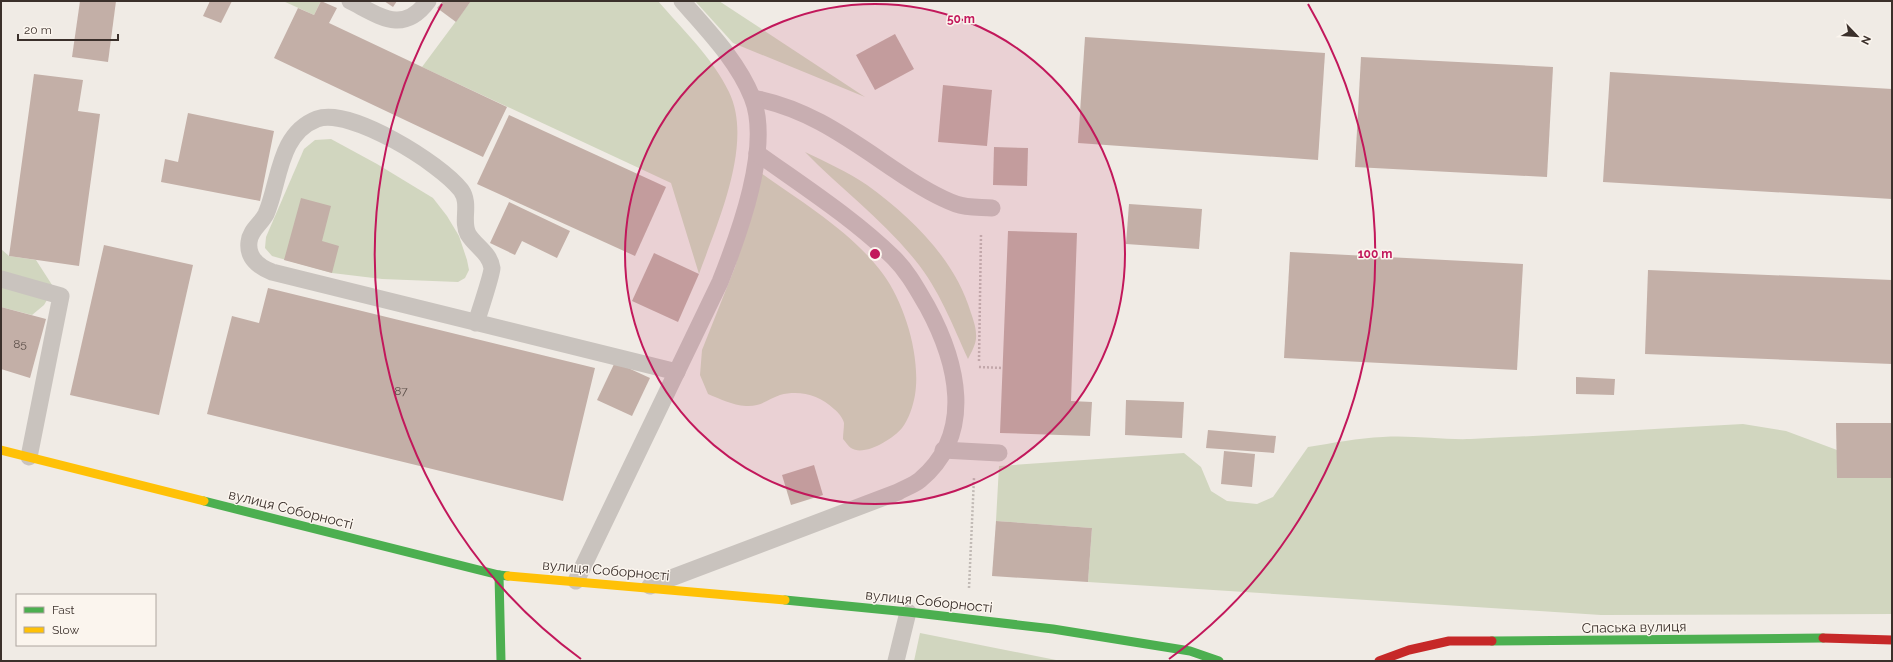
<svg xmlns="http://www.w3.org/2000/svg" width="1893" height="662" font-family="Raleway,sans-serif">
<style>
.green{fill:#d1d6bf}
.building{fill:#c3afa7}
.lines{fill:none;stroke-linecap:round;stroke-linejoin:round}
.path{stroke:#c2bbb6;stroke-width:2.5;stroke-dasharray:2 2;stroke-linecap:butt}
.lane{stroke:#c9c3be;stroke-width:17}
.fast{stroke:#4caf50;stroke-width:9}
.slow{stroke:#ffc107;stroke-width:9}
.jam{stroke:#c62828;stroke-width:9}
.ring{fill:none;stroke:#c2185b;stroke-width:2}
.labels{text-anchor:middle;dominant-baseline:central;stroke-width:3;stroke-linejoin:round;paint-order:stroke}
.number-label{font-size:12px;fill:#5d504a}
.street-label{font-size:14px;fill:#3b302b;stroke:#fbf5ee}
.centre{fill:#c2185b;stroke:#fbf5ee;stroke-width:2}
.ring-label{font-size:12px;text-anchor:middle;font-weight:bold;fill:#c2185b;stroke:#fbf5ee;stroke-width:3;stroke-linejoin:round;paint-order:stroke}
</style>
<rect width="100%" height="100%" fill="#f0ebe5"/>
<!-- green -->
<g class="green">
<path d="M283,1H321L314,15Z"/>
<path d="M471,1H658C682,29 713,58 729,92C754,143 717,224 699,274L671,183L422,67Z"/>
<path d="M695,1H719L865,97L733,43Z"/>
<path d="M331,139L377,164L433,198L447,216L459,236L467,260L469,270L465,278L458,282L382,279L332,273L272,256L265,248L266,237L304,149L315,140Z"/>
<path d="M805,152C826,162 848,172 867,185C911,217 955,259 971,313C973,319 976,327 976,334C977,343 972,351 968,359C953,326 939,289 915,260C883,220 841,189 805,152Z"/>
<path d="M761,173C803,203 852,232 883,274C905,304 921,357 915,395C913,406 909,419 902,428C893,439 864,457 851,448C848,446 846,442 843,439C843,434 844,428 844,423C843,418 838,412 834,409C819,395 800,390 780,395C768,399 761,407 746,406C732,405 720,399 708,394L700,375L702,350L735,267Z"/>
<path d="M1,249L9,256L36,260L54,288L44,305L32,315L1,307Z"/>
<path d="M1743,424L1786,431L1837,450V478H1892V614L1601,615L1088,582L1092,528L996,521L999,466L1184,453L1201,467L1211,491L1227,501L1257,504L1273,497L1308,447C1333,443 1358,438 1383,437C1412,435 1442,440 1471,439C1562,435 1652,429 1743,424Z"/>
<path d="M920,633L1061,661H914Z"/>
</g>
<!-- building -->
<g class="building">
<path d="M80,1H116L108,62L72,57Z"/>
<path d="M210,1H232L221,23L203,16Z"/>
<path d="M321,1L337,8L329,23L507,107L483,157L274,58L298,8L314,15Z"/>
<path d="M384,1H397L393,7Z"/>
<path d="M443,1H471L456,22L437,8Z"/>
<path d="M895,34L914,69L875,90L856,55Z"/>
<path d="M1085,37L1325,53L1318,160L1078,143Z"/>
<path d="M1361,57L1553,67L1547,177L1355,167Z"/>
<path d="M1610,72L1892,89V199L1603,182Z"/>
<path d="M34,74L83,80L78,111L100,114L79,266L9,256Z"/>
<path d="M943,85L992,90L987,146L938,142Z"/>
<path d="M188,113L274,131L260,201L161,182L165,159L178,162Z"/>
<path d="M509,115L666,187L635,256L477,184Z"/>
<path d="M994,147L1028,148L1027,186L993,185Z"/>
<path d="M301,198L331,206L322,241L339,246L332,273L284,260Z"/>
<path d="M509,202L570,231L557,258L522,241L515,255L490,243Z"/>
<path d="M1129,204L1202,209L1199,249L1126,244Z"/>
<path d="M1008,231L1077,233L1071,401L1092,402L1090,436L1000,433Z"/>
<path d="M104,245L193,265L159,415L70,395Z"/>
<path d="M1290,252L1523,264L1517,370L1284,358Z"/>
<path d="M654,253L699,274L678,322L632,301Z"/>
<path d="M1648,270L1892,280V364L1645,354Z"/>
<path d="M268,288L595,368L563,501L207,414L232,316L259,323Z"/>
<path d="M1,307L46,319L30,378L1,369Z"/>
<path d="M615,362L650,378L632,416L597,400Z"/>
<path d="M1576,377L1615,379L1614,395L1576,394Z"/>
<path d="M1126,400L1184,402L1182,438L1125,435Z"/>
<path d="M1836,423H1892V478H1837Z"/>
<path d="M1208,430L1276,436L1274,453L1206,448Z"/>
<path d="M1224,451L1255,454L1252,487L1221,484Z"/>
<path d="M814,465L823,495L791,505L782,475Z"/>
<path d="M996,521L1092,528L1088,582L992,576Z"/>
</g>
<g class="lines">
<!-- path -->
<g class="path">
<path d="M979,361L981,234"/>
<path d="M979,367L1002,368"/>
<path d="M969,588L974,478"/>
</g>
<!-- lane -->
<g class="lane">
<path d="M350,1C380,16 403,35 428,1"/>
<path d="M753,98C808,108 849,139 895,170C914,183 934,196 956,204C967,208 980,207 992,208"/>
<path d="M1,279L61,296L29,457"/>
<path d="M476,323C479,313 492,275 492,268C490,253 475,246 468,234C461,220 471,204 461,190C440,163 350,107 317,119C278,134 280,182 266,214C261,224 250,230 249,242C247,258 259,267 272,272L677,372"/>
<path d="M943,450L999,453"/>
<path d="M576,581L720,282C739,234 772,146 752,97C737,60 708,31 682,1"/>
<path d="M650,586L898,492C905,488 914,485 920,480C976,433 957,361 927,306C917,289 908,272 894,258C853,218 803,186 757,153"/>
<path d="M896,661L908,612"/>
</g>
<!-- fast -->
<g class="fast">
<path d="M204,501L499,575L508,576"/>
<path d="M499,575L501,661"/>
<path d="M785,600L908,612L1053,629L1190,651L1219,661"/>
<path d="M1492,641L1823,638"/>
</g>
<!-- slow -->
<g class="slow">
<path d="M1,450L204,501"/>
<path d="M508,576L785,600"/>
</g>
<!-- jam -->
<g class="jam">
<path d="M1823,638L1892,640"/>
<path d="M1379,661L1409,650L1449,641H1492"/>
</g>
</g>
<!-- distance rings -->
<circle cx="875" cy="254" r="250" fill="#c2185b" fill-opacity=".12"/>
<g class="ring">
<circle cx="875" cy="254" r="250"/>
<path d="M581 659A500 500 0 0 1 442 4M1308 4A500 500 0 0 1 1169 659"/>
</g>
<g class="labels">
<!-- number labels -->
<g class="number-label">
<text x="20" y="344">85</text>
<text x="401" y="391">87</text>
</g>
<!-- street labels -->
<g class="street-label">
<text transform="translate(291 509) rotate(14)">вулиця Соборності</text>
<text transform="translate(606 570) rotate(5)">вулиця Соборності</text>
<text transform="translate(929 601) rotate(6)">вулиця Соборності</text>
<text transform="translate(1634 627) rotate(-1)">Спаська вулиця</text>
</g>
</g>
<circle cx="875" cy="254" r="6" class="centre"/>
<g class="ring-label">
<text x="961" y="23">50 m</text>
<text x="1375" y="258">100 m</text>
</g>
<!-- border -->
<rect width="1893" height="662" fill="none" stroke="#3b302b" stroke-width="4"/>
<!-- legend -->
<rect x="16" y="594" width="140" height="52" fill="#fbf5ee" stroke="#aea6a0"/>
<rect x="24" y="607" width="20" height="6" fill="#4caf50" stroke="#aea6a0"/>
<text x="52" y="614" font-size="12" fill="#3b302b">Fast</text>
<rect x="24" y="627" width="20" height="6" fill="#ffc107" stroke="#aea6a0"/>
<text x="52" y="634" font-size="12" fill="#3b302b">Slow</text>
<!-- north arrow -->
<g transform="translate(1857 36) rotate(115)" stroke="#fbf5ee" stroke-width="3" paint-order="stroke">
<path d="M0-3L7 15L0 10L-7 15Z" fill="#3b302b"/>
<text y="-6" font-size="11" font-weight="bold" text-anchor="middle" fill="#3b302b">N</text>
</g>
<!-- scale -->
<path d="M18 34v6h100v-6" fill="none" stroke="#3b302b" stroke-width="2"/>
<text x="24" y="34" font-size="12" fill="#3b302b" stroke="#fbf5ee" stroke-width="3" paint-order="stroke">20 m</text>
</svg>
